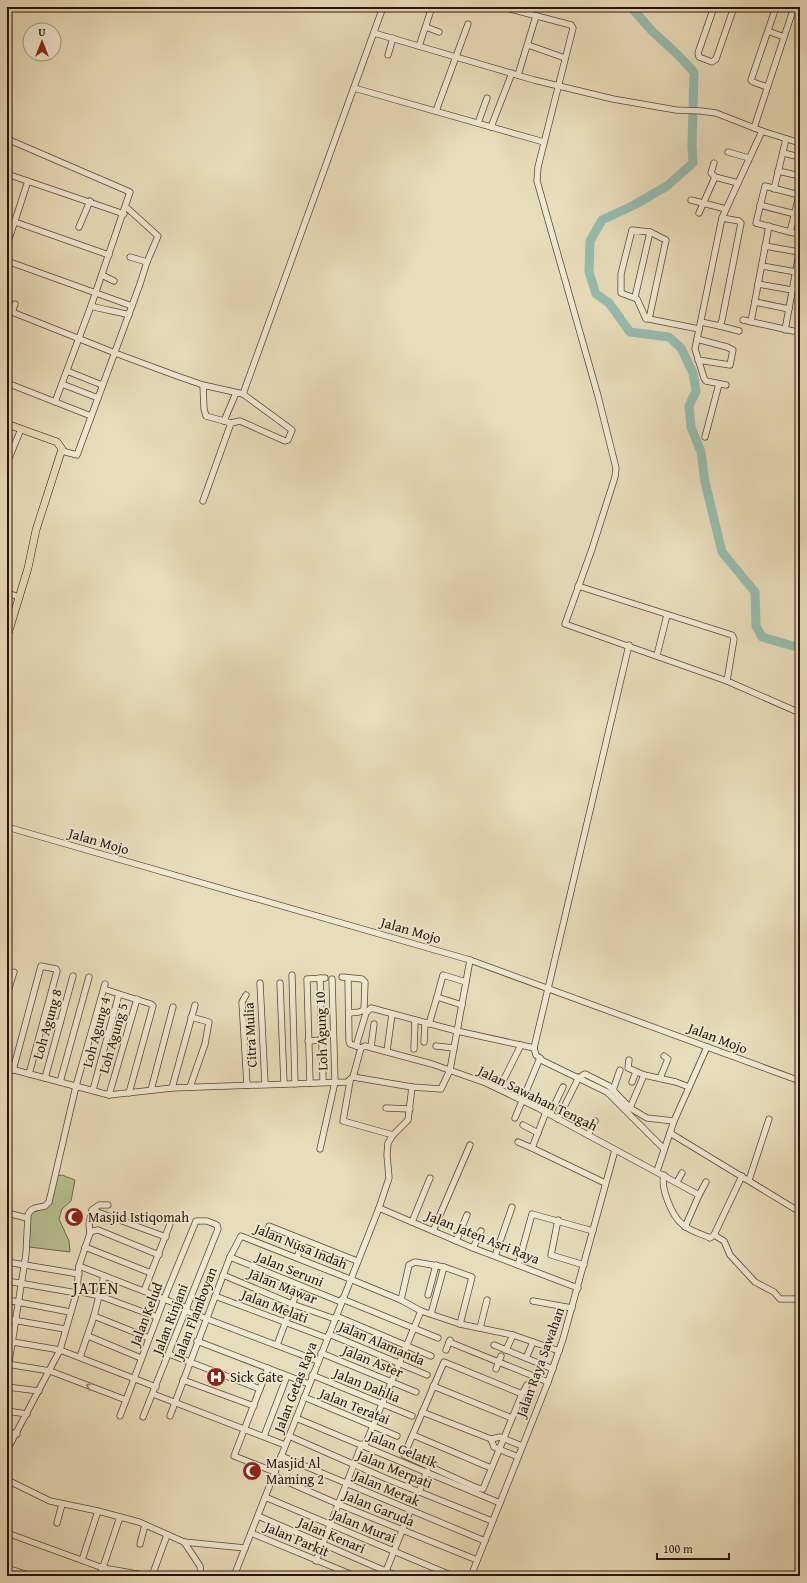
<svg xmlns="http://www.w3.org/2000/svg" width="807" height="1583" font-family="'Gentium Book Plus',serif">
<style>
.green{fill:#b7c08f;stroke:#6f6a4a}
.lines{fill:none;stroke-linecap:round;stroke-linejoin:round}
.river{stroke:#97bcaf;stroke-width:9}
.minor-casing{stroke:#574632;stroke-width:7}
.major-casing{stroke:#271305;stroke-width:8}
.minor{stroke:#f0e9d2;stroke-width:5.5}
.major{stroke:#e8ddba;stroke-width:7}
.oneway{stroke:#968976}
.labels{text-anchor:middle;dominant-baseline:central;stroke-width:3.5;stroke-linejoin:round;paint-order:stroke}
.street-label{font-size:14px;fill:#271305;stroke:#f0e9d2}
.poi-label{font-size:14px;fill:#271305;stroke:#f0e9d2;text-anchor:start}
.quarter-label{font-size:16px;letter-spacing:1px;fill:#271305;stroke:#f0e9d2}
</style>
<rect width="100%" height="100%" fill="#e8ddba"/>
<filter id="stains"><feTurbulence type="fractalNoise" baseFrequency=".005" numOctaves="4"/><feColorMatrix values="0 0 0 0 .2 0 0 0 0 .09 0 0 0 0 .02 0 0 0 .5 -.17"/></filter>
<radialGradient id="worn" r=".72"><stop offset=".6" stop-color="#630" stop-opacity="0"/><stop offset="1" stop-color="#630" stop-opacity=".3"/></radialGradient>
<!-- green -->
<path class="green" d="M62,1175L75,1180L71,1201L62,1209L59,1219L69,1241L70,1252L29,1247L30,1218L31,1213L48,1207L57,1176Z"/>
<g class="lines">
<!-- river -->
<path class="river" d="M631,7L652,31L676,53L694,72L692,145L693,163L667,186L634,205L602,220L590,241L589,272L596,294L609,303L630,332L669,337L681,348L693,373L696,391L689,406L691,427L701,452L705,482L722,552L755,592L756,626L762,637L800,648"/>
<!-- minor casing -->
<g class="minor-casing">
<g id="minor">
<path d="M503,7L571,25L573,28L538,167L537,181L598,396L616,468L615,477L592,549L565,624L727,681L800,713"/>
<path d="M714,7L698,53L699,57L712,62L716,59L734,7"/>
<path d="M426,27L439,32"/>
<path d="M768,31L784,37"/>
<path d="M374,33L534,80L613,99L676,110L701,111L716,113L762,131L800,143"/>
<path d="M528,45L565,58"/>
<path d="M419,46L432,7"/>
<path d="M388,55L393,38"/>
<path d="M518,75L536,16"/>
<path d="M767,87L753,82L751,80L776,7"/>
<path d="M354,88L544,142"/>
<path d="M436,111L468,24"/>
<path d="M478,123L487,98"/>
<path d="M491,127L512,73"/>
<path d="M754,128L794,7"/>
<path d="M7,139L130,192L91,306L55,402"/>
<path d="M728,152L749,158"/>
<path d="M783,153L800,157"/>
<path d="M714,163L711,173L715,177"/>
<path d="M778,171L800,176"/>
<path d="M7,174L124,214"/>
<path d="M774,189L786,139"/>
<path d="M800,192L790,232L800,234"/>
<path d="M691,200L726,209"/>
<path d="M760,205L795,214"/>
<path d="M699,213L715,177L738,183"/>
<path d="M15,222L109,255"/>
<path d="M79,227L90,201"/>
<path d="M790,232L756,223L765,186L799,195"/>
<path d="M7,245L28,181"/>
<path d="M765,246L799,252"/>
<path d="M130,257L147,262"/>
<path d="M7,261L132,306"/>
<path d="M762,266L796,272"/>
<path d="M102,275L114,281"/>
<path d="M758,284L792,290"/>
<path d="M635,297L650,232"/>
<path d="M755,302L789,309"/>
<path d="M91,306C104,310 116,311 129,315"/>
<path d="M7,310L115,353L177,376L203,385L243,394L292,430L288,440L285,441L240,421L231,423L206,416L204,409L203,385"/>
<path d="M12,312L15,304"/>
<path d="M649,319L666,240L650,232L632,230L621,274V293L637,299L646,319H649L699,329"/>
<path d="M743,320L793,331"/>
<path d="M701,322L720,326L722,320L741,223L739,221L722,218"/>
<path d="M751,322L769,226"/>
<path d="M720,326L739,331"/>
<path d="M785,330L800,248"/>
<path d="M697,339L727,347L733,350L730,365L698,360"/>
<path d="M67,371L102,385"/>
<path d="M7,383L91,416"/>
<path d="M62,384L98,398"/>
<path d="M726,385L706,381L704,378L695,349L722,218L762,131"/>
<path d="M243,394L383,7"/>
<path d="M224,421L236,393"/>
<path d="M705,437L719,384"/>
<path d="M62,451L77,455L140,284L147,262L158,236L126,207"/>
<path d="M7,463L21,429"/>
<path d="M203,501L231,423"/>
<path d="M578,586L732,635L734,639L727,681"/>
<path d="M7,593L19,597"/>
<path d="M657,655L667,615"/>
<path d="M7,827L470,960L800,1081"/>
<path d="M292,975L295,1084"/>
<path d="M342,977L362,979L365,982L364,1010L359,1012L349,1013"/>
<path d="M320,978L323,1079"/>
<path d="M348,978L349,1041L350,1044L359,1047"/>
<path d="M260,983L265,1084"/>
<path d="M280,983L284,1084"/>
<path d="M7,994L14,972"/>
<path d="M119,994L151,1004L153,1006L129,1093"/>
<path d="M246,995L242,1002L247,1085"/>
<path d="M462,1005L437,997L443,975L466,982"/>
<path d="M44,1019L60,1023"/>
<path d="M429,1024L437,997"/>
<path d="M308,1041L322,1040"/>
<path d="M424,1042L425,1023"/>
<path d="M356,1046L366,1013L371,1008L457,1031L534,1048"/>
<path d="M436,1046L454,1048"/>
<path d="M371,1047L374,1024"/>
<path d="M361,1048L365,1046L432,1064L486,1083L538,1108L699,1195L685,1227"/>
<path d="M534,1048L629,645"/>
<path d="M534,1048L536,1055L543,1061L607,1092L664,1149"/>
<path d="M414,1049L415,1020"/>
<path d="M387,1051L392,1014"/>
<path d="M629,1060L628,1068L644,1075"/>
<path d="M7,1068L109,1095L172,1088L347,1082L353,1077L361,1048"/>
<path d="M13,1070L41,966L56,969L57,971L29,1074"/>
<path d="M583,1075L585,1074L609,1086L630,1108"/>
<path d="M353,1077L412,1087L441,1089L450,1070L470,960"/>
<path d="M45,1078L73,976"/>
<path d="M660,1078L668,1059L664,1056"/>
<path d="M350,1081L343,1121L393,1135"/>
<path d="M60,1082L89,977"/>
<path d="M632,1082L636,1072"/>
<path d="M310,1083L307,979L325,978"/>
<path d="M190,1087L205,1044L209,1022L191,1017"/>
<path d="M172,1088L195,1005"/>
<path d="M499,1089L521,1045"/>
<path d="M93,1090L119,994L104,989"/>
<path d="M151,1090L173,1007"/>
<path d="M613,1090L620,1070"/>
<path d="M109,1095L137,999"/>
<path d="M386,1108L410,1109"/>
<path d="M546,1112L532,1148L605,1183"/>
<path d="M550,1114L563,1087"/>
<path d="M515,1118L540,1058"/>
<path d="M558,1119L579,1077"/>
<path d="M674,1121L647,1118L630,1108L644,1075L676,1082L689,1087"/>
<path d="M523,1125L538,1133"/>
<path d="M670,1133L800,1212"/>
<path d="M588,1135L595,1121"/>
<path d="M518,1142L532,1148"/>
<path d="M320,1149L335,1082L332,979"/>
<path d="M657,1171L674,1121L707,1047"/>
<path d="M664,1175C660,1187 672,1216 682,1224C689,1231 702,1234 710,1238L714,1235L742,1176"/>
<path d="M749,1180L769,1119"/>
<path d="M677,1182L682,1173"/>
<path d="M699,1195L706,1182"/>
<path d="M379,1208L473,1248L578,1288"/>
<path d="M92,1210L166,1237"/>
<path d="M7,1213L27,1218"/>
<path d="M558,1220L551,1255L584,1265"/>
<path d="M412,1222L430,1178"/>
<path d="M269,1226L357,1261"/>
<path d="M433,1231L470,1145"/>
<path d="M90,1233L93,1231L98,1230L159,1255"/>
<path d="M714,1235L724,1241L730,1255L755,1282L774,1292L780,1299H796L800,1302"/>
<path d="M456,1241L467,1215"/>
<path d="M85,1247L151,1273"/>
<path d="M473,1248L481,1231"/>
<path d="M495,1256L512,1207"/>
<path d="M230,1257L341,1302"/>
<path d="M297,1257L304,1240"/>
<path d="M7,1262L79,1274"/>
<path d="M518,1265L532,1214L593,1231"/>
<path d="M79,1266L187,1308"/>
<path d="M444,1267L472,1277L460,1324"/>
<path d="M223,1275L292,1304L335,1319"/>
<path d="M7,1281L77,1293"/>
<path d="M77,1291L100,1296L157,1317"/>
<path d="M144,1291L170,1224"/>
<path d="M428,1295L436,1265"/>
<path d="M215,1296L327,1338"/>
<path d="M342,1299L438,1338"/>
<path d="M7,1300L70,1312"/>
<path d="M401,1300L409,1265L415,1262L444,1267L431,1314"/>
<path d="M533,1301L572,1308"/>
<path d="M186,1311L318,1361"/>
<path d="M94,1316L149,1338"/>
<path d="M336,1316L431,1356"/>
<path d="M7,1319L65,1329"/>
<path d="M480,1328L487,1300"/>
<path d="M329,1334L427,1375"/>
<path d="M88,1336L141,1358"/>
<path d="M7,1341L60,1350L156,1387"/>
<path d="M197,1341L309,1384"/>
<path d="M449,1342L548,1382"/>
<path d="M277,1345L299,1286"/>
<path d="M494,1345L553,1369"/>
<path d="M446,1350L450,1340"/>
<path d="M506,1350L513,1335"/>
<path d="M321,1353L416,1392"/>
<path d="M169,1354L260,1389"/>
<path d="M80,1357L94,1316L104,1276"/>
<path d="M526,1358L533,1342"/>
<path d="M444,1362L522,1394L483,1489L477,1488L404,1455Z"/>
<path d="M7,1364L50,1371L126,1400"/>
<path d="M268,1368L234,1456L275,1472"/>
<path d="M496,1369L501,1356"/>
<path d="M7,1375L26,1254L28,1215C31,1207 37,1208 45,1206L49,1202L76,1086L105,984"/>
<path d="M312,1375L412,1416"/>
<path d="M183,1380L254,1406"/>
<path d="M433,1386L512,1418"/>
<path d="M7,1387L39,1391"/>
<path d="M153,1394L285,1445"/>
<path d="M522,1394L527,1385"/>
<path d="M304,1397L397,1436"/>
<path d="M7,1411L27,1414"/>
<path d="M422,1412L491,1439"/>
<path d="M120,1416L164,1299L196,1221H207L217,1225L218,1229L143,1417"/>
<path d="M170,1416L230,1257L241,1236L350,1279L401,1300L421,1311L460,1324L513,1335L559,1351"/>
<path d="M296,1418L500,1503"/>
<path d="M7,1432L17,1434"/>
<path d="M413,1435L491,1468"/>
<path d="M264,1436L287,1376"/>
<path d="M289,1436L387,1479L492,1521"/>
<path d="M365,1445L421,1311"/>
<path d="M7,1450L60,1350L77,1291L79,1266L90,1233L89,1224L92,1210L99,1205H108"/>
<path d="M281,1456L485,1541"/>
<path d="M518,1457L494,1447L491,1439L500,1437L522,1446"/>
<path d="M274,1476L338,1504L477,1560"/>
<path d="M7,1480L50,1501L98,1511L139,1522L184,1542L245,1548"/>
<path d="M419,1492L427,1471"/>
<path d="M265,1497L453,1576"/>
<path d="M258,1516L397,1576"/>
<path d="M57,1523L62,1504"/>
<path d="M7,1533L103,1568L149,1576"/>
<path d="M251,1533L355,1576"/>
<path d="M184,1542L200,1566L201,1576"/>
<path d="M140,1544L145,1525"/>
<path d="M82,1560L98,1511"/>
<path d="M316,1561L362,1444"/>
<path d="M7,1568L31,1576"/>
<path d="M386,1571L410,1511"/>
<path d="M100,1576L120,1517"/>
<path d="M152,1576L167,1535"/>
<path d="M234,1576L379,1208L389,1178L387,1155L388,1143L393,1135L408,1120L412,1087"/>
<path d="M471,1576L548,1382L563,1339L615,1150"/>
</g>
</g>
<!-- major casing -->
<g class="major-casing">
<g id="major">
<path d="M7,15L10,7"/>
<path d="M7,424L57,442L62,449L36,530L28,568L7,637"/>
</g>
</g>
<!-- minor -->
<use href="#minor" class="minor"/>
<!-- major -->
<use href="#major" class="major"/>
</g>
<!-- one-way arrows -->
<defs><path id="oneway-chevron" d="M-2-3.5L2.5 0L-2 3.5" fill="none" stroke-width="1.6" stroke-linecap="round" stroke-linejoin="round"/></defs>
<use class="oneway" href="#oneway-chevron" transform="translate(89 1386) rotate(-159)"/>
<!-- icons -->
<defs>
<g id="mosque-disc" transform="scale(1)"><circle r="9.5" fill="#8f2418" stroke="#f0e9d2"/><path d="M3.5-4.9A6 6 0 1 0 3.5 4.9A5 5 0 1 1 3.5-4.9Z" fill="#fff"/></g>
<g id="hospital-disc" transform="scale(1)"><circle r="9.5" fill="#8f2418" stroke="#f0e9d2"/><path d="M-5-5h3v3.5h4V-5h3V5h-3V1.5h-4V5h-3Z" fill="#fff"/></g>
</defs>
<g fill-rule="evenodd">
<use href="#mosque-disc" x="74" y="1217"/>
<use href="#hospital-disc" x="216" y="1377"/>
<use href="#mosque-disc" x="252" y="1471"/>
</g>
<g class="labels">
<!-- street labels -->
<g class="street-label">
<text transform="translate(99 841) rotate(16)">Jalan Mojo</text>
<text transform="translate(411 930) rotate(16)">Jalan Mojo</text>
<text transform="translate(47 1024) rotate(-74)">Loh Agung 8</text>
<text transform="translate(321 1031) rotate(-92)">Loh Agung 10</text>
<text transform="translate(96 1032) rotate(-75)">Loh Agung 4</text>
<text transform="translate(250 1035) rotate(-93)">Citra Mulia</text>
<text transform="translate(113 1038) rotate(-74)">Loh Agung 5</text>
<text transform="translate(718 1038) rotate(21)">Jalan Mojo</text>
<text transform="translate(538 1098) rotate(26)">Jalan Sawahan Tengah</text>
<text transform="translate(483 1237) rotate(22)">Jalan Jaten Asri Raya</text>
<text transform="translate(301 1246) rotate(22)">Jalan Nusa Indah</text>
<text transform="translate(290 1269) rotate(22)">Jalan Seruni</text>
<text transform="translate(283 1286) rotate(22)">Jalan Mawar</text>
<text transform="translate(275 1306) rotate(21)">Jalan Melati</text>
<text transform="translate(195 1313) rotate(-69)">Jalan Flamboyan</text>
<text transform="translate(146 1314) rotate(-69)">Jalan Kelud</text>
<text transform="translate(170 1319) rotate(-69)">Jalan Rinjani</text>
<text transform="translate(382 1343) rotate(23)">Jalan Alamanda</text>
<text transform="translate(373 1361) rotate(22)">Jalan Aster</text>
<text transform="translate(540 1362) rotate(-70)">Jalan Raya Sawahan</text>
<text transform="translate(367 1385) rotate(22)">Jalan Dahlia</text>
<text transform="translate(295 1387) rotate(-69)">Jalan Getas Raya</text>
<text transform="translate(355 1406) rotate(22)">Jalan Teratai</text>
<text transform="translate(403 1449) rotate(23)">Jalan Gelatik</text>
<text transform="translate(395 1469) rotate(22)">Jalan Merpati</text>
<text transform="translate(387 1488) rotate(23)">Jalan Merak</text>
<text transform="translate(379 1508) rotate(22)">Jalan Garuda</text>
<text transform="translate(364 1526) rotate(22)">Jalan Murai</text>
<text transform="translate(332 1535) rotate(23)">Jalan Kenari</text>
<text transform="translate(297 1539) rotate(23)">Jalan Parkit</text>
</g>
<!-- poi labels -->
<g class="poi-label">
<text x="88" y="1217">Masjid Istiqomah</text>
<text x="230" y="1377">Sick Gate</text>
<text x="266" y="1463">Masjid Al<tspan x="266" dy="16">Maming 2</tspan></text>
</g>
<!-- quarter labels -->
<g class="quarter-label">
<text x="96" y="1288">JATEN</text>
</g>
</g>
<!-- margin -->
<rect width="807" height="1583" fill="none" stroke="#e8ddba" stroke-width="24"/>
<rect x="8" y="8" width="791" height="1567" fill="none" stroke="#271305" stroke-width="2"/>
<rect x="12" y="12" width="783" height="1559" fill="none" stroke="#271305"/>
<!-- north arrow -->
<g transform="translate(42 42)"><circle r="19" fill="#f0e9d2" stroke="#a09380"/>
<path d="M0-3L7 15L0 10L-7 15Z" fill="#8f2418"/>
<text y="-6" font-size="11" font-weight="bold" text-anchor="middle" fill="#271305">U</text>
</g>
<!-- scale -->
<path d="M657 1553v6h72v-6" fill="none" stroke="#271305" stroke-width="2"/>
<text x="663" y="1553" font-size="12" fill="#271305" stroke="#f0e9d2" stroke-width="3" paint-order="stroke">100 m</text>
<rect width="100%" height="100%" filter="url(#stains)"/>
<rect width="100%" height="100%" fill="url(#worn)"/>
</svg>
